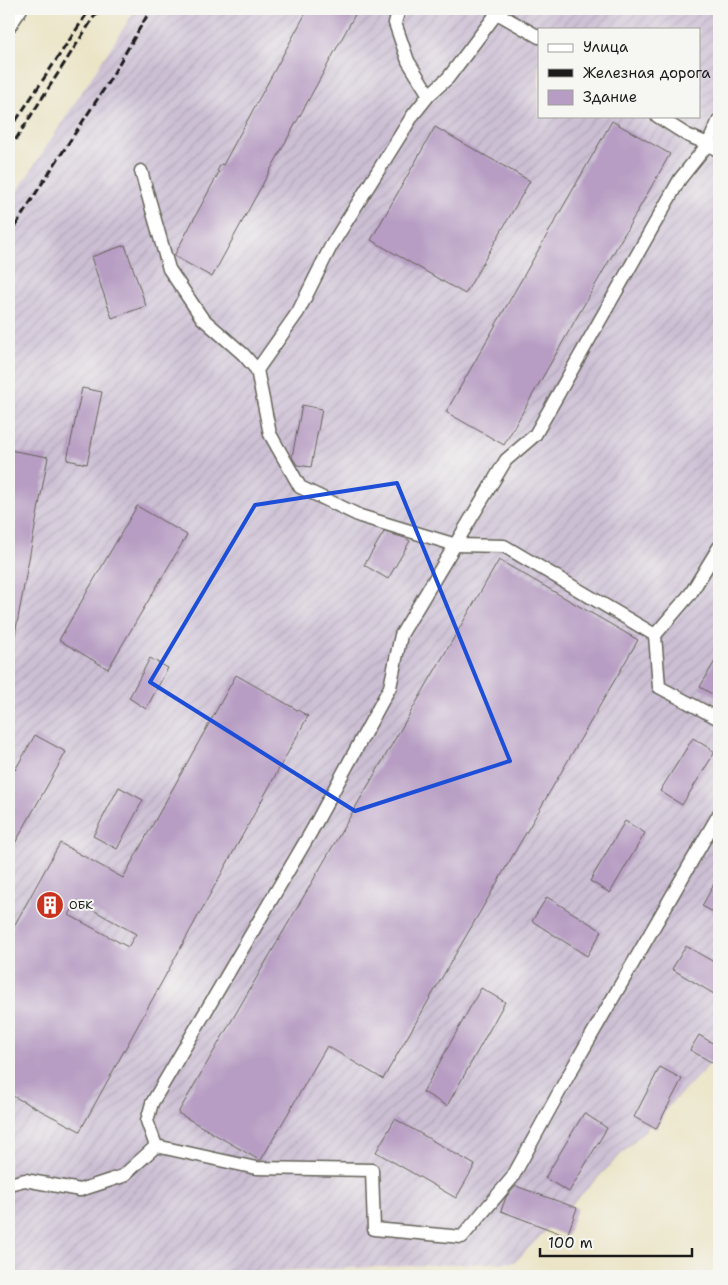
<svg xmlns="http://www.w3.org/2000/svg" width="728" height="1285" font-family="'Shantell Sans',sans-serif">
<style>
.industrial{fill:url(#industrial-furrows);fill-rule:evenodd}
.building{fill:#b79dc3;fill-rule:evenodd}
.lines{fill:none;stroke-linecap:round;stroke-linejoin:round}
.minor-casing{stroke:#646258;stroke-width:15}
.minor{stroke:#fff;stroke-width:12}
.rail{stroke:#1c1c1c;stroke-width:3;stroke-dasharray:8 4;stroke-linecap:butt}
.marked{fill:none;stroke:#1d4ed8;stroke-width:4;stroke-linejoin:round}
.labels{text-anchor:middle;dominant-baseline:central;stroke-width:4;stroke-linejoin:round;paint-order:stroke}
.poi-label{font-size:12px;fill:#1c1c1c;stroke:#f6f6f2;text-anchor:start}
</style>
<defs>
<pattern id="industrial-furrows" width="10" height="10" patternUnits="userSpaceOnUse" patternTransform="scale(1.25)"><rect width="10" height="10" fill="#ccbfd4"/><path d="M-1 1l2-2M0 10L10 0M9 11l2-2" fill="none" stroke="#afa4b5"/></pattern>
</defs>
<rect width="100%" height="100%" fill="#f6f6f2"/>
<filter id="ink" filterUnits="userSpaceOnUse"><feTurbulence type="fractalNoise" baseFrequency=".02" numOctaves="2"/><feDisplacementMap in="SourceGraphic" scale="10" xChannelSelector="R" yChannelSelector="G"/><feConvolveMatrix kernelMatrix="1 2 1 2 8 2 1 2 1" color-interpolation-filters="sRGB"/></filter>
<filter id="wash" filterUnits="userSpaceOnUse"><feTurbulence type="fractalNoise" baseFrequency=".0096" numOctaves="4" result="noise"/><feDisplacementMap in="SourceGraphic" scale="20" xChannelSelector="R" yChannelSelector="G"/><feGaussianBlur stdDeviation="1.12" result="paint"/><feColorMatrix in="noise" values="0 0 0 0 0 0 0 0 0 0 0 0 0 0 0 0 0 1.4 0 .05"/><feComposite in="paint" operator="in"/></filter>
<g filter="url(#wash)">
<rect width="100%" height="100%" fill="#ebe4c6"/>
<!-- industrial -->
<path class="industrial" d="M136,9H719V1055L515,1262L144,1276H9V204ZM539,29H699V116H539Z"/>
<g id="blocks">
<!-- building -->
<g class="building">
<path d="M308,9H358L212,277L174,256L219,172L217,171L221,164L223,165Z"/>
<path d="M612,121L670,154L504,445L446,412Z"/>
<path d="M435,127L530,181L465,294L371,240Z"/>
<path d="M125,245L146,306L112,318L91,257Z"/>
<path d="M82,388L102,392L87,464L67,460Z"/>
<path d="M302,405L322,409L311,467L297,465L292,457Z"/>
<path d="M9,450L48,457L13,645H9Z"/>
<path d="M137,506L187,535L108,669L59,640Z"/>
<path d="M384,532L405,538L410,541L388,579L364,565Z"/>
<path d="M499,560L638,640L383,1079L327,1046L261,1160H259L178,1113Z"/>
<path d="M719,654V698L700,687Z"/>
<path d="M150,658L168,668L146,709L129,698Z"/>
<path d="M236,675L308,716L80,1131L9,1094V935L60,843L123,878ZM77,901L136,934L128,947L69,915Z"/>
<path d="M35,735L66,752L9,854V766L15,770Z"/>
<path d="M693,738L715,752L682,805L660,791Z"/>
<path d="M119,787L143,800L117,849L93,836Z"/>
<path d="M625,821L645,833L610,893L590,881Z"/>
<path d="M719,875V915L702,906Z"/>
<path d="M547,897L602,931L587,956L532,921Z"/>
<path d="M686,946L719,965V997L672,969Z"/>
<path d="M481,988L505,1002L447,1106L423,1092Z"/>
<path d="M699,1035L719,1047V1051L713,1063L690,1050Z"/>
<path d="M660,1067L682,1079L656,1129L634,1117Z"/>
<path d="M584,1113L607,1128L569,1192L545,1178Z"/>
<path d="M395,1119L475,1165L456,1198L376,1152Z"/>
<path d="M516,1186L577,1208L567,1236L501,1211L506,1197Z"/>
</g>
</g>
</g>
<g filter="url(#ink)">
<use href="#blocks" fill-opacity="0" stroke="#646258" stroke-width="1"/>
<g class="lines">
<!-- minor casing -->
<g class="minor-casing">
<g id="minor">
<path d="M399,9L395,23L408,61L429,95"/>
<path d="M492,9L497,13L539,37"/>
<path d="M9,27L21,9"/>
<path d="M657,116L687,135L708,144L719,151"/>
<path d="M141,171L169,269L202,318L243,354L257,370L270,434L300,487L360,516L456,545L504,546L655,635L659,687L719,719"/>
<path d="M257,370L298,312L331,246L413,115L429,95L448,78L500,9"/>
<path d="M655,635L691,593L719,547"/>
<path d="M156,1146L256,1168L372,1170L374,1229L462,1237L512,1178L568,1076L719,814"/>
<path d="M9,1184L25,1180L80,1190L123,1176L156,1146L147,1121L152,1103L311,832L390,687L401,635L506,460L535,435L680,179L708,144L719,120"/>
</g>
</g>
<!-- minor -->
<use href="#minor" class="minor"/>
<!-- rail -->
<g class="rail">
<path d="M9,131L90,9"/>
<path d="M9,150L99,9"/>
<path d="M9,236L41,185L106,86L151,9"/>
</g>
</g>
</g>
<!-- marked area -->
<path class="marked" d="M397,483L510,761L355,811L150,682L255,505Z"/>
<!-- icons -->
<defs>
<g id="building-disc" transform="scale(1.4375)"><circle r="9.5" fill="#c8321e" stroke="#f6f6f2"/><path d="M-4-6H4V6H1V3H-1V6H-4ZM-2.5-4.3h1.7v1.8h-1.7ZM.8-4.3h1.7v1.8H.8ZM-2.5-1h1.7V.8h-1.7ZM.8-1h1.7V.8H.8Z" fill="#fff"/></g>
</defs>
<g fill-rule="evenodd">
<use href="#building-disc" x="50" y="905"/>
</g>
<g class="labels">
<!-- poi labels -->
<g class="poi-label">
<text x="69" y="905">ОБК</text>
</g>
</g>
<!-- margin -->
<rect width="728" height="1285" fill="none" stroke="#f6f6f2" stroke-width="30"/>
<!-- legend -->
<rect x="538" y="28" width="162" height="90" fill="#f6f6f2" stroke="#9f9f9c"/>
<rect x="548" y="44" width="25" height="8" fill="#ffffff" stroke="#9f9f9c"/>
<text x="583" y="52" font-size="15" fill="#1c1c1c">Улица</text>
<rect x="548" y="69" width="25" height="8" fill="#1c1c1c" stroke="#9f9f9c"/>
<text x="583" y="78" font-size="15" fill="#1c1c1c">Железная дорога</text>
<rect x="548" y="90" width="25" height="15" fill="#b79dc3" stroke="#9f9f9c"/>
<text x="583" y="102" font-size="15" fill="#1c1c1c">Здание</text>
<!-- scale -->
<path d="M540 1248v8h152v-8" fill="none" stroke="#1c1c1c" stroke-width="2.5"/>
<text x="548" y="1248" font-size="15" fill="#1c1c1c" stroke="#f6f6f2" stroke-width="4" paint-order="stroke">100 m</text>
</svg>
